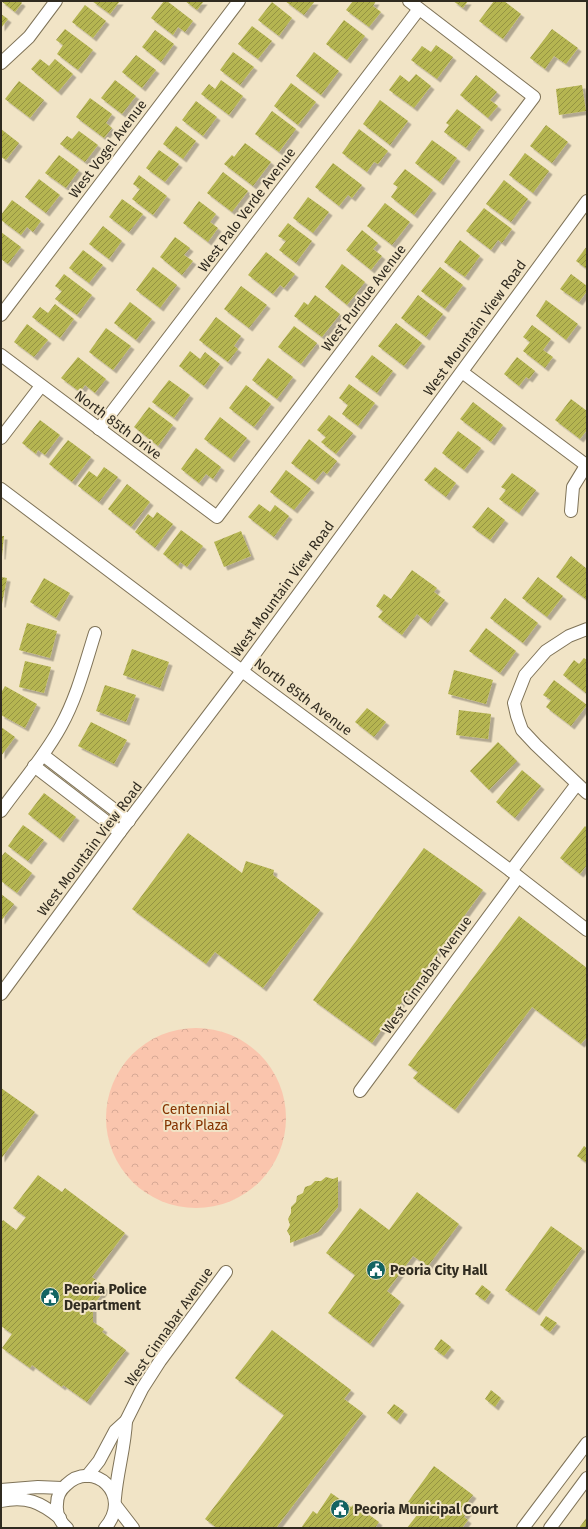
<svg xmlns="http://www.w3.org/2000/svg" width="588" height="1529" font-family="'Fira Sans',sans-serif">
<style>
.forest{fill:url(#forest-crowns)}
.building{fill:url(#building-hatch);filter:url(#shadow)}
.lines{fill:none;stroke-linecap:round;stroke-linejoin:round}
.minor-casing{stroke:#7f7358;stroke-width:14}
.minor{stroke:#fff;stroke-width:12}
.labels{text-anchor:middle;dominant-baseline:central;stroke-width:4;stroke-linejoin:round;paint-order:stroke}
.street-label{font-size:14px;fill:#302b20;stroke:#f1e4c6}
.park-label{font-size:14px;fill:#843400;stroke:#f1e4c6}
.poi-label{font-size:14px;font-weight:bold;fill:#302b20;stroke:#f1e4c6;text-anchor:start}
</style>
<defs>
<pattern id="forest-crowns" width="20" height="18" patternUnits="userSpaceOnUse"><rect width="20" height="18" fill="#fac5ad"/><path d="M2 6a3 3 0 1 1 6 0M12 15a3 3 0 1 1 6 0" fill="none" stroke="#d7a995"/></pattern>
<pattern id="building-hatch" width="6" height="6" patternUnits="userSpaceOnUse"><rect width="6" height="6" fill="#b5b551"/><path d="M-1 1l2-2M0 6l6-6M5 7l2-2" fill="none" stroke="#949343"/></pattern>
<filter id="shadow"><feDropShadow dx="3.5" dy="3.5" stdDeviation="0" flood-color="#0004"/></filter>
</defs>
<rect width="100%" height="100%" fill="#f1e4c6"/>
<!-- forest -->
<circle class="forest" cx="196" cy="1118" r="90"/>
<!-- building -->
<g class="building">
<path d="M1,1H20L22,3L15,12Z"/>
<path d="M92,1H120L110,14Z"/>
<path d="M164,1H167L193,21L185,32L178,27L173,35L151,18Z"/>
<path d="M185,1H204L197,10Z"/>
<path d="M285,1H315L304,15Z"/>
<path d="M353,1H376L373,6L381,12L369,27L346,10Z"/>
<path d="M453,1H468L463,8Z"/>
<path d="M494,1H504L521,14L503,39L479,21Z"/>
<path d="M272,2L292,18L279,36L258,20Z"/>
<path d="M85,5L106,21L93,38L72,22Z"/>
<path d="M1,14L8,19L1,28Z"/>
<path d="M344,20L365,36L347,60L326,44Z"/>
<path d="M252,26L272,41L258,59L238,44Z"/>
<path d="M65,29L93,50L78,70L57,54L63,45L56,40Z"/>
<path d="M552,29L578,48L566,64L554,56L545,69L530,58Z"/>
<path d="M155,30L174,44L161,62L142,47Z"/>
<path d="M436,45L453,57L437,79L411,60L422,46L431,52Z"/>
<path d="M233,52L254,67L240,85L220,70Z"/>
<path d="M314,52L339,71L321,95L296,76Z"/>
<path d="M136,55L156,70L142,88L122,72Z"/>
<path d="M40,59L49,66L55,59L73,74L58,92L31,69Z"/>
<path d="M416,74L431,86L414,108L389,90L400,75L409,82Z"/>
<path d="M476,75L497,92L490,100L498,106L488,118L460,95Z"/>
<path d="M115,80L136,96L122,114L101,98Z"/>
<path d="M221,80L243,96L229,115L201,94L209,84L215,89Z"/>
<path d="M19,81L44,100L30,118L5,99Z"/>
<path d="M291,83L316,102L298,125L274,106Z"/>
<path d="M582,85L586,111L559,115L556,89Z"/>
<path d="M90,98L112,114L106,123L112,128L104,138L76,117Z"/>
<path d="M380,100L408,121L390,145L363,124Z"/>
<path d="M196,101L217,117L203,136L182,120Z"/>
<path d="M457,109L481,127L466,148L444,132L449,125L446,123Z"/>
<path d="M272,111L296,129L279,152L255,134Z"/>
<path d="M546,125L568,142L552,163L530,146Z"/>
<path d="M176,126L196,141L183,159L163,144Z"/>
<path d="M1,129L19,143L6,160L1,157Z"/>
<path d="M359,129L388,151L378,164L374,162L367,172L342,153Z"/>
<path d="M79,131L98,145L85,162L60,144L67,136L72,139Z"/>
<path d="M432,140L457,158L440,182L415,163Z"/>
<path d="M245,143L271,162L253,186L224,164L232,155L234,157Z"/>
<path d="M159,150L179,164L165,182L146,168Z"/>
<path d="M525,153L549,171L533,193L509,175Z"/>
<path d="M59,155L79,170L66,188L45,173Z"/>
<path d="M333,163L362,185L352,198L348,195L339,206L315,187Z"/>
<path d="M405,169L433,190L414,215L391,197L398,187L393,184Z"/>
<path d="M223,172L248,191L232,212L207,193Z"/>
<path d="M139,175L167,196L153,215L132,199L140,189L133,184Z"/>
<path d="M39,179L60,195L46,213L25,197Z"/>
<path d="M504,180L528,199L511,222L486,204Z"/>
<path d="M308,197L329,212L313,233L293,218Z"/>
<path d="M122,199L143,214L129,232L109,217Z"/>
<path d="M12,200L41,221L33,232L27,227L21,235L1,220V215Z"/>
<path d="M199,201L216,214L210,222L218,228L208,242L183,223Z"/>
<path d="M385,203L410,222L392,245L367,226Z"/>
<path d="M484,208L512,229L502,243L498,240L491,250L466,231Z"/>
<path d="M288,223L312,241L296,263L279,250L286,241L278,236Z"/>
<path d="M103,226L122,241L109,259L89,244Z"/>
<path d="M362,230L378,243L373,249L382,256L371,270L346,250Z"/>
<path d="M1,232L21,247L8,264L1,259Z"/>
<path d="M175,237L190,248L184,255L193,261L182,275L160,257Z"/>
<path d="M460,240L480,256L465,277L444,262Z"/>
<path d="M587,246V269L576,261Z"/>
<path d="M83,250L103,265L89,283L69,268Z"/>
<path d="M266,252L295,274L284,288L280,285L273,294L248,275Z"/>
<path d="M342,264L365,282L347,305L325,287Z"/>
<path d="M153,267L177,285L160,308L136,290Z"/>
<path d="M440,267L463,285L445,309L421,291Z"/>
<path d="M64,274L92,295L77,315L55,299L62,291L55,286Z"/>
<path d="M571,274L587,286V291L579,302L560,289Z"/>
<path d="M241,286L267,305L249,328L224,309Z"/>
<path d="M315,295L340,314L322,337L294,316L304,302L308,305Z"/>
<path d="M418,295L443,314L426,337L401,318Z"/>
<path d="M546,300L578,324L566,340L536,316Z"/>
<path d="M130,302L152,319L136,340L114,323Z"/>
<path d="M55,304L74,319L60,338L32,317L40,307L48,313Z"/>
<path d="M216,317L241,336L234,346L238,349L228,362L199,340Z"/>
<path d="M396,323L422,343L404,366L378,346Z"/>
<path d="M27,324L48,340L34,357L14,342Z"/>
<path d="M532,325L551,339L543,350L553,357L545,368L523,351L530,342L523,337Z"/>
<path d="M294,326L317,343L301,364L278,347Z"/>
<path d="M106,328L131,346L113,370L89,352Z"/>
<path d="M190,351L200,359L205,352L220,364L204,386L179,366Z"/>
<path d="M372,355L393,371L377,393L355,377Z"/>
<path d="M78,357L106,379L95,393L85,385L80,392L61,378Z"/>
<path d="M517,357L535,371L529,379L526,377L519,386L504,374Z"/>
<path d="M268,358L293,377L277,399L252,380Z"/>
<path d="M169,380L190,395L174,418L152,402Z"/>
<path d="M349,384L375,403L358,426L342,414L348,405L339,398Z"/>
<path d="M246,385L271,404L254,427L229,408Z"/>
<path d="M571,399L587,411V430L580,439L555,420Z"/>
<path d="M473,402L503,425L491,442L460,419Z"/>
<path d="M149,407L173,425L158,446L134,427Z"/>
<path d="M329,415L353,433L336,454L321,442L326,437L317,430Z"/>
<path d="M220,417L247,438L231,459L204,439Z"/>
<path d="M40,420L60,435L45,455L38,450L36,454L22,443Z"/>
<path d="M458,431L481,448L464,470L442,453Z"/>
<path d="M309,439L337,461L327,474L323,471L315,481L291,463Z"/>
<path d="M68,440L91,457L72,482L49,464Z"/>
<path d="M196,448L221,467L213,479L206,474L199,483L181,469Z"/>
<path d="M104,467L118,477L99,502L78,486L89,471L97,477Z"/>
<path d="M435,467L456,483L446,497L424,480Z"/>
<path d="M286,470L311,489L294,510L270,492Z"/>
<path d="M512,473L536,490L519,513L499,499L506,490L501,487Z"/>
<path d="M127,484L150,502L131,527L108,509Z"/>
<path d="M259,504L270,512L275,505L289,516L274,537L248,517Z"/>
<path d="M488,507L505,520L490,540L472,527Z"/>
<path d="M157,512L173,524L155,548L135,532L148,514L153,518Z"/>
<path d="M181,530L203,546L187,567L180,562L178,566L163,554Z"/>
<path d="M241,531L251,556L224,567L214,542Z"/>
<path d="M1,536H4L2,556H1Z"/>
<path d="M571,556L587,569V600L556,577Z"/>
<path d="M412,570L437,588L434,592L445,600L428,623L417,614L402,635L378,617L383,611L376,606L384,594L391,599Z"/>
<path d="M1,577L7,578L2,604H1Z"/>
<path d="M538,577L563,596L547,617L522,598Z"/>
<path d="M44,578L70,593L56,618L30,602Z"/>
<path d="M505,598L538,623L523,643L490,618Z"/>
<path d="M27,623L57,631L50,658L19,650Z"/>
<path d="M486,628L516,651L500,673L469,651Z"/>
<path d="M132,649L169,662L160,688L123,675Z"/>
<path d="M584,658L587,660V694L563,675L574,660L579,664Z"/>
<path d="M25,661L51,667L44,693L19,687Z"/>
<path d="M454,670L493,680L486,704L448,694Z"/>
<path d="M554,680L587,705L571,726L546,707L551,700L543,695Z"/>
<path d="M105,685L136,695L126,722L96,711Z"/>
<path d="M5,686L37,704L25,728L1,715V693Z"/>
<path d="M367,708L386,722L374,737L355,722Z"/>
<path d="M459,710L491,714L488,739L456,735Z"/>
<path d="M91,722L127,740L114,764L78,746Z"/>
<path d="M1,727L15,737L1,756Z"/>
<path d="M498,742L517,761L489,790L470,771Z"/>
<path d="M522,770L541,786L515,818L496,802Z"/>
<path d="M44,793L76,817L60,839L28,814Z"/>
<path d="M23,825L44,840L28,861L8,846Z"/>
<path d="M585,826L587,828V865L580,874L560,858Z"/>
<path d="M188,833L242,873L246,861L274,870L273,875L320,910L263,988L215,952L206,964L132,909Z"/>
<path d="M424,848L483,890L372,1043L313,1000Z"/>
<path d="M5,852L32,873L17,893L1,881V857Z"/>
<path d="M1,894L14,904L1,921Z"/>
<path d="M519,916L587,968V1037L581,1044L532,1007L455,1110L413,1078L418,1072L408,1065Z"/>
<path d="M1,1088L35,1112L1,1159Z"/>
<path d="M584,1146L587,1148V1163L577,1156Z"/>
<path d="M38,1175L62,1192L65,1188L125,1233L92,1277L106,1288L93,1306V1322L104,1329L102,1332L126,1350L87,1402L63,1385L62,1387L32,1365L30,1368L2,1348L12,1334L1,1326V1223L3,1220L16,1230L26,1217L13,1208Z"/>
<path d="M326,1177L333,1179L338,1177V1207L318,1232L290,1243V1236L287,1231L290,1225L288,1219L291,1213V1207L296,1202L297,1196L303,1193L305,1187L311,1185L315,1181H321Z"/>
<path d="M417,1192L459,1224L428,1266L413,1256L387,1291L401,1302L370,1344L328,1313L355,1275L326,1253L360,1208L389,1230Z"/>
<path d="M551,1226L582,1248L536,1312L505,1290Z"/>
<path d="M482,1285L491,1292L485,1301L475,1294Z"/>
<path d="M546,1316L557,1323L550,1332L540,1325Z"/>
<path d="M272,1330L351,1390L344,1399L363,1413L276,1528H217L205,1519L284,1415L235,1378Z"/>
<path d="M441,1339L451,1347L444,1356L434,1349Z"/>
<path d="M491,1390L501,1398L495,1407L485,1399Z"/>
<path d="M394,1404L404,1411L397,1421L387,1413Z"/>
<path d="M434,1466L473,1495L463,1508L468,1512L464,1517L468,1520L462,1528H407L417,1515L405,1506Z"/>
<path d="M331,1493L351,1507L354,1504L379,1522L375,1528H301L313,1511L317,1514Z"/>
<path d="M587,1517V1528H579Z"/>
</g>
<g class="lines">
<!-- minor casing -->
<g class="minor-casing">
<g id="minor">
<path d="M1,63L29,37L56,1"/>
<path d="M1,315L239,1"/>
<path d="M1,355L217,517L534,97L409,1"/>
<path d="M462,372L586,465"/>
<path d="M99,429L419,9"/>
<path d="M1,438L41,386"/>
<path d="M1,489L254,680L511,871L587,930"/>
<path d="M571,511L573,487L587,464"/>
<path d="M587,629L569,636L546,651L525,675L514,703L517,716L522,730L536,745L587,793"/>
<path d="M43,755L129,821"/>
<path d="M34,766L120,832"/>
<path d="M1,811C21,783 45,756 61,726C77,697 85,665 95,633"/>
<path d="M511,871L577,784"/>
<path d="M1,994L120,832L242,671L587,201"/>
<path d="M360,1091L518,877"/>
<path d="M87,1476L99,1461L115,1431L126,1421L142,1389L160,1361L226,1272"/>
<path d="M1,1490L38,1487L62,1488"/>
<path d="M115,1498C117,1472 125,1447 126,1421"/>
<path d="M1,1501C27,1496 40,1502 60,1518"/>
<path d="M116,1506L133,1528"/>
<path d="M67,1528C60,1522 56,1513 57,1504C57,1496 60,1490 66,1485C93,1458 134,1495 105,1528"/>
<path d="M523,1528L587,1443"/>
<path d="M550,1528L587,1478"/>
</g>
</g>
<!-- minor -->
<use href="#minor" class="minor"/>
</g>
<!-- icons -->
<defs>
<g id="civic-disc" transform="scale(1)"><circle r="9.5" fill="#136362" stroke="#f1e4c6"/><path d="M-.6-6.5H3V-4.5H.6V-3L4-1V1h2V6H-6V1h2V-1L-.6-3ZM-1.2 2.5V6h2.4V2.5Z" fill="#fff"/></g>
</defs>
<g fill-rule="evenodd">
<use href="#civic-disc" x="376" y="1270"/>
<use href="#civic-disc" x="50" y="1297"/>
<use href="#civic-disc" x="340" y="1509"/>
</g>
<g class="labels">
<!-- street labels -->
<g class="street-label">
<text transform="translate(108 149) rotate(-53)">West Vogel Avenue</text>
<text transform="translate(247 210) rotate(-53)">West Palo Verde Avenue</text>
<text transform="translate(364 298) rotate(-53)">West Purdue Avenue</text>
<text transform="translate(475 328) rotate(-54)">West Mountain View Road</text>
<text transform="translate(118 425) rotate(37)">North 85th Drive</text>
<text transform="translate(283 589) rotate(-54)">West Mountain View Road</text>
<text transform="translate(303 697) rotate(37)">North 85th Avenue</text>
<text transform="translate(90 849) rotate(-53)">West Mountain View Road</text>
<text transform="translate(427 975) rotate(-54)">West Cinnabar Avenue</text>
<text transform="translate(169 1327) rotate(-55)">West Cinnabar Avenue</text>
</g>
<!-- park labels -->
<g class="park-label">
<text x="196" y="1109">Centennial<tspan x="196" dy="16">Park Plaza</tspan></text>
</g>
<!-- poi labels -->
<g class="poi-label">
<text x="390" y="1270">Peoria City Hall</text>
<text x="64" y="1289">Peoria Police<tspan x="64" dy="16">Department</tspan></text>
<text x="354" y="1509">Peoria Municipal Court</text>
</g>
</g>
<!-- border -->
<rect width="588" height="1529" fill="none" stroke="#302b20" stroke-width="4"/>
</svg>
